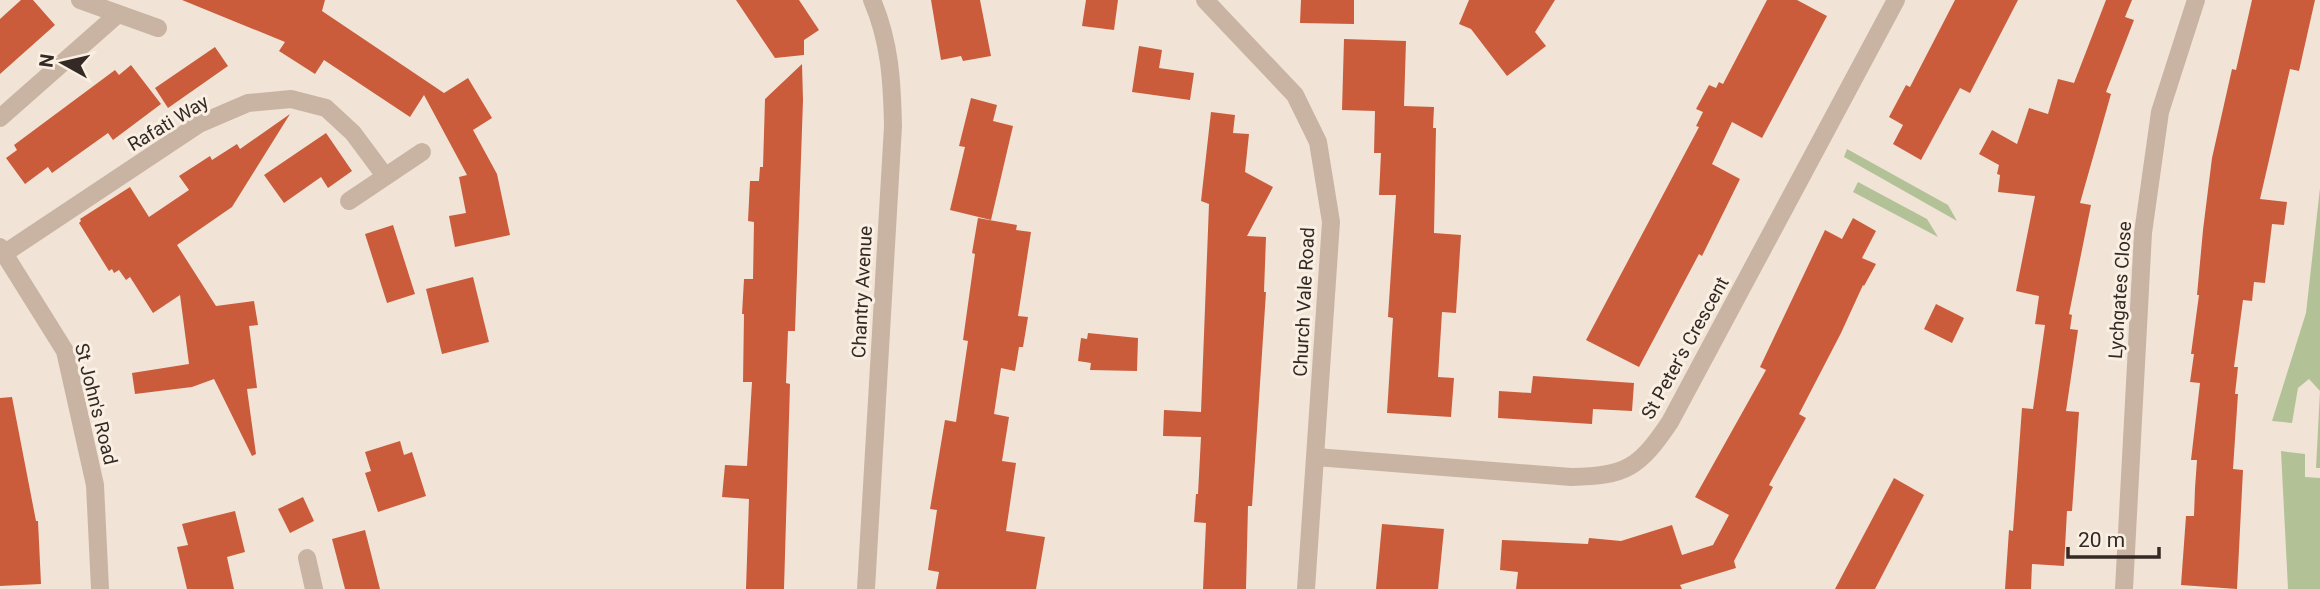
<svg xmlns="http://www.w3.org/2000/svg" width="2320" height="589" font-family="Roboto,sans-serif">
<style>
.green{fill:#b3c197}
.building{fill:#ca5c3c}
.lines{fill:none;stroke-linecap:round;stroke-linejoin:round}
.minor{stroke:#c9b4a3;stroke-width:18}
.labels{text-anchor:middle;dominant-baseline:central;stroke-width:6;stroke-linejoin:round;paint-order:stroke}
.street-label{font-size:19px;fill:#342925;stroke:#f9efe3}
</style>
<rect width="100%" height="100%" fill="#f1e4d7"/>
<!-- green -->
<g class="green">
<path d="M1847,149L1948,205L1957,221L1844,157Z"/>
<path d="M1858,182L1927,219L1938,237L1853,192Z"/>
<path d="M2320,188V468H2316L2320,391L2309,379L2298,388L2292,423L2272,421L2306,313Z"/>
<path d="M2281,451L2305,454V477L2320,478V589H2288Z"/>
</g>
<!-- building -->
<g class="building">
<path d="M21,0H33L55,25L0,74V19Z"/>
<path d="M182,0H325L322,11L444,93L468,78L492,118L473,130L497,174L510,235L455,247L449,216L466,213L459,177L467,175L424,95L410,117L324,60L315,74L279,51L285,42Z"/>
<path d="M736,0H799L819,30L804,40V55L775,58Z"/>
<path d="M931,0H980L991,56L963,61L961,56L941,60Z"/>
<path d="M1086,0H1118L1114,30L1082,26Z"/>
<path d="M1301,0H1354V24L1300,23Z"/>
<path d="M1469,0H1555L1535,32L1546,46L1507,76L1471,29L1459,24Z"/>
<path d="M1767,0H1797L1827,16L1762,138L1732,122L1712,164L1740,179L1702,256L1699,254L1639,367L1586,340L1699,127L1696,126L1703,112L1696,109L1709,85L1716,88L1719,82L1723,84Z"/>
<path d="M1955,0H2018L1970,93L1960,88L1921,160L1893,144L1903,125L1889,117L1906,85L1910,87Z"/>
<path d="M2106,0H2132L2125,17L2134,20L2106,92L2111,94L2080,203L2091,205L2069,314L2072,315L2070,329L2078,330L2066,411L2079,412L2072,511H2067L2064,566L2032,564L2031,589H2005L2009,530L2013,531L2022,408L2033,409L2045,325L2035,324L2039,296L2016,291L2035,196L1998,192L2000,175L1997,174L1999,165L1979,154L1992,130L2017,144L2029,108L2048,114L2058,79L2074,83Z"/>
<path d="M2252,0H2315L2299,71L2290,69L2260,199L2287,202L2284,225L2272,224L2265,283L2254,282L2252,301L2243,300L2234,367H2238L2235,394H2238L2233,469L2243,470L2237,589L2181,585L2186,516H2194L2195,488L2197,460H2191L2200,383L2190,382L2194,354H2191L2199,295H2197L2203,230L2212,158L2232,69L2236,70Z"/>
<path d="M1344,39L1406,41L1404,106L1434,107L1433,128H1436L1434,233L1461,235L1456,313L1442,312L1438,377L1454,378L1451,417L1387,413L1393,318L1388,317L1396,195H1379L1381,153H1374L1375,111L1342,110Z"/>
<path d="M1139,46L1162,50L1159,68L1194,73L1190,100L1132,92Z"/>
<path d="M215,47L228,66L168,108L155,88Z"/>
<path d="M802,64L803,100L795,331H788L786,383L790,384L784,589H746L749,499L722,497L725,465L747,466L752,382H743L744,314H742L744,279H753L754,222L748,221L750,181H759L760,167H763L765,99Z"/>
<path d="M131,65L161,104L113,140L108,133L52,173L48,167L25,184L6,158L17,150L14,145L115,70L119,75Z"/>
<path d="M971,98L997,105L993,121L1013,126L991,220L950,210L965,147L959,146Z"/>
<path d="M1211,112L1235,115L1233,133L1249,134L1245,172L1273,187L1247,236L1266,237L1264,292H1266L1252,506H1248L1246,589H1203L1206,523L1194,522L1196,494H1198L1201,437L1163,436L1164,410L1201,412L1209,204L1201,201Z"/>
<path d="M290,114L232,207L177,245L216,306L254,301L258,325L249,326L257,388L247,389L256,454L252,456L214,379L192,387L135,394L132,373L189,364L180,295L153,313L130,277L126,280L119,270L114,273L112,269L109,271L79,223L81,221L80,219L130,187L149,217L189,190L179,176L210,156L212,160L237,144L240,149Z"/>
<path d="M326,133L352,171L328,188L321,177L284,203L264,175Z"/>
<path d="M978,218L1017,225L1016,230L1031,232L1018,316L1028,317L1023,347H1019L1015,371L1001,368L994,414L1009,417L1002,461L1016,463L1006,531L1045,537L1036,589H936L939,572L928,570L937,510L930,509L945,420L956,422L968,341L963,340L975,254L972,253Z"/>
<path d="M1853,218L1876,231L1862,258L1876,264L1864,286L1863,285L1841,333L1799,414L1806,418L1769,485L1773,487L1734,561L1736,568L1680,585L1682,589H1516L1518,572L1500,570L1502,540L1588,544L1589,538L1621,541L1672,525L1682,555L1713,545L1729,515L1695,497L1766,370L1760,367L1825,230L1842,239Z"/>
<path d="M393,225L415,294L387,303L365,234Z"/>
<path d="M473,277L489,342L442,354L426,289Z"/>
<path d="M1936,304L1964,318L1952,343L1924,329Z"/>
<path d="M1088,333L1138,338L1137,371L1090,370L1091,363L1078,361L1081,338L1087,339Z"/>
<path d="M1533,376L1634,383L1632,411L1593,409L1592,424L1498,418L1499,391L1531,393Z"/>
<path d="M12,397L36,521H38L41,584L0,586V398Z"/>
<path d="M400,441L404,455L412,452L426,496L378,512L365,473L371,471L365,452Z"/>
<path d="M1894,478L1924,495L1875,589H1835Z"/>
<path d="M303,497L314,521L290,533L278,509Z"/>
<path d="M235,511L245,552L227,557L234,589H187L177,547L188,545L182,524Z"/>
<path d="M1382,524L1444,529L1438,589H1376Z"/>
<path d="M365,530L380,589H345L332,539Z"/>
</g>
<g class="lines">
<!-- minor -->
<g class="minor">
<path d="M80,0L158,28"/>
<path d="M1205,0L1295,95L1318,142L1331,222L1306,589"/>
<path d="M0,118L118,14"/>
<path d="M349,201L422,152"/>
<path d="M0,247L65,351L95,485L100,589"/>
<path d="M5,253L199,124L248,103L291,99L326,108L353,133L385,176"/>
<path d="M1316,457L1571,477C1626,476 1639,468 1670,422L1896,0"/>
<path d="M307,558L314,589"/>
<path d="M866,589L893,126C892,81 890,42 872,0"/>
<path d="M2124,589L2143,233L2160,112L2196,0"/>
</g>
</g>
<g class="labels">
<!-- street labels -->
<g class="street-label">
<text transform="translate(168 123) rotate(-31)">Rafati Way</text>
<text transform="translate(2120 290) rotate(-86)">Lychgates Close</text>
<text transform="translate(862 292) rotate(-87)">Chantry Avenue</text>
<text transform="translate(1304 302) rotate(-87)">Church Vale Road</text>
<text transform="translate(1685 348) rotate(-61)">St Peter's Crescent</text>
<text transform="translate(96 404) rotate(76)">St John's Road</text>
</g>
</g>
<!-- north arrow -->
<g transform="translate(63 63) rotate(278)" stroke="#f9efe3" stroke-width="5" paint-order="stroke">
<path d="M0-5L12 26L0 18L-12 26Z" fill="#342925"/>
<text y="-10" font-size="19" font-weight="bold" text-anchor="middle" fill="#342925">N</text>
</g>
<!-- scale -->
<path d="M2068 547v10h91v-10" fill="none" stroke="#342925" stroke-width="3.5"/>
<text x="2078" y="547" font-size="21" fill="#342925" stroke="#f9efe3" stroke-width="5" paint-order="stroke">20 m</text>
</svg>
